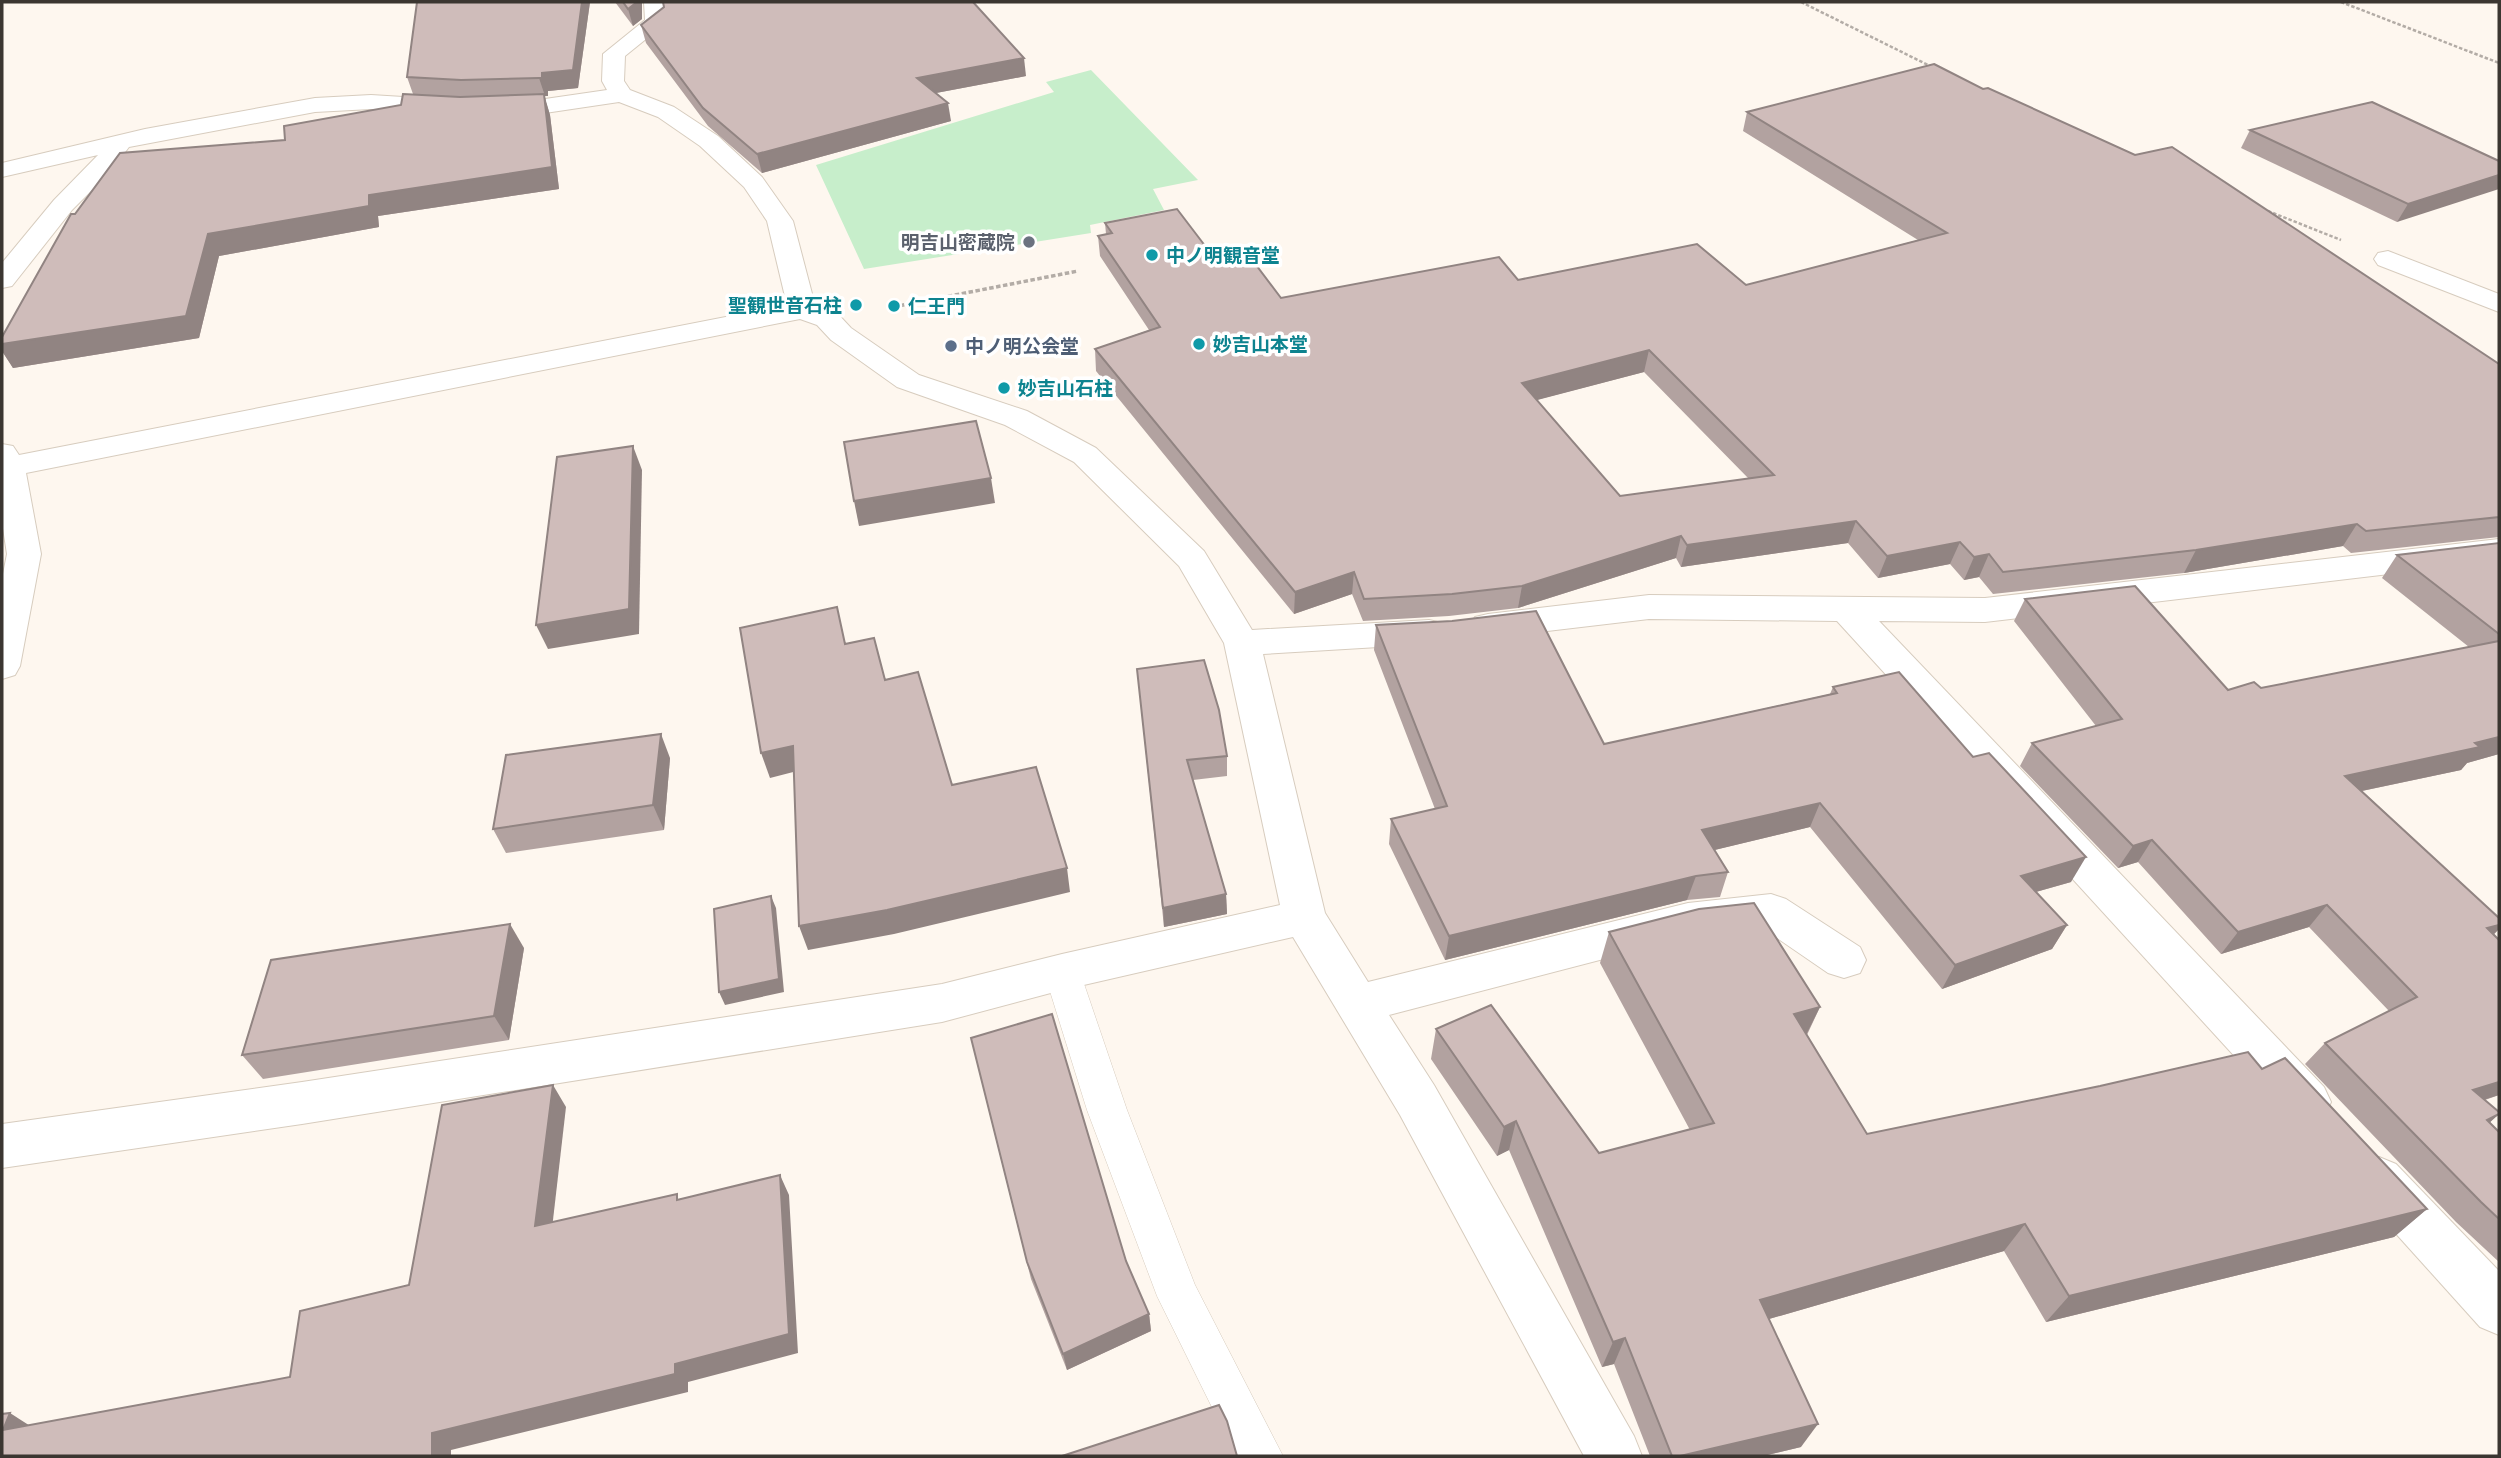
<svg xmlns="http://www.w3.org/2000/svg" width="2501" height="1458" font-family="Raleway,'Noto Sans JP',sans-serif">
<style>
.green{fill:#c7eecb}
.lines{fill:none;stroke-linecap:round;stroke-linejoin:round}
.service-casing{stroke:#d7ccbe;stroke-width:1}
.minor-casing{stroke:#d7ccbe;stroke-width:2}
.path-far1{stroke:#b3aca6;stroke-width:2.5;stroke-dasharray:3.5 2;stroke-linecap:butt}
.path{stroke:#b3aca6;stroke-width:3.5;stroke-dasharray:4.5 2.5;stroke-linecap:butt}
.service{fill:#fff;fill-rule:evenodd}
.minor{fill:#fff;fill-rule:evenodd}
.wall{fill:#b2a2a0;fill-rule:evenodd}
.shaded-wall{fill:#918482}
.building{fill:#cfbcba;stroke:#918482;stroke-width:2;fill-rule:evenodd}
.worship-dot{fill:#6b7280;stroke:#fff;stroke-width:2.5}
.culture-dot{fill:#0f9aa8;stroke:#fff;stroke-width:2.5}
.service-dot{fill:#5c6f8a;stroke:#fff;stroke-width:2.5}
.labels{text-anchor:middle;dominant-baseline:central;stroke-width:7;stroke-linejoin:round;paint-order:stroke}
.far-worship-label{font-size:19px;font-weight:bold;fill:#5b616d;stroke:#fff;text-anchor:end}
.far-culture-label{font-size:19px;font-weight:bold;fill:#0d838f;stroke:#fff;text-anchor:start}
.far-service-label{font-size:19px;font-weight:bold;fill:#4e5e75;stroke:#fff;text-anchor:start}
</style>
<rect width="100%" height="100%" fill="#fef7ef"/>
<!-- green -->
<path class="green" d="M1091,70L1198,180L1153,189L1164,210L1090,225L1091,233L864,269L816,165L1054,92L1046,82Z"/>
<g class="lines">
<!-- service casing -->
<g class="service-casing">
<path id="service" d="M1062,957L1075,961L1080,972L1127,1110L1195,1285L1283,1456H1236L1157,1296L1087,1110L1044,972L1049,961Z"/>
</g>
<!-- minor casing -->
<g class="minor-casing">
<g id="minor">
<path d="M644,2H664L667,22L625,56L624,81L630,90L674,107L718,136L762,177L793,221L815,305L837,313L851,328L919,375L1027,411L1096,448L1204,551L1252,630L1429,620L1442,623L1447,632L1442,641L1429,644L1263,654L1325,913L1368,982L1688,903L1771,894L1786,899L1860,947L1866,960L1860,973L1844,978L1828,973L1764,929L1688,937L1389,1015L1434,1085L1634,1436L1642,1456H1584L1400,1115L1293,937L1062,990L942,1022L302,1124L2,1168V1124L302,1082L942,984L1062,954L1280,905L1224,643L1179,566L1074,462L1005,425L897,387L831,340L817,325L800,319L26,473L41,554L20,666L15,675L2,679V579L7,554L2,522V444L13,446L19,455L787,305L767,221L744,187L700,146L658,117L619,102L545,113L468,115L371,109L315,112L129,147L110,172L72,210L12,286L2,288V263L54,200L98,155L2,177V163L145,129L315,98L371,95L468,101L545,99L607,90L602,81L603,54L645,20Z"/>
<path d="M2388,251L2499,294V312L2378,265L2374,259L2378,253Z"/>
<path d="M2499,539V561L1985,622L1879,621L2324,1087L2331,1102L2324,1117L2307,1123L2290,1117L1837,621L1649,619L1488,638L1475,635L1470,626L1475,617L1488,614L1649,595L1985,598Z"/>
<path d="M2379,1157L2396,1164L2499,1271V1335L2480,1327L2362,1196L2354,1180L2362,1164Z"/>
</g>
</g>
<!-- path-far1 -->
<g class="path-far1">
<path d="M1801,2L1932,67"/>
<path d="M2341,2L2499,63"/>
<path d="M2268,211L2341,240"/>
</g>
<!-- path -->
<path class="path" d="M893,307L1078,271"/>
<!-- service -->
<use href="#service" class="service"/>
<!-- minor -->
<use href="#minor" class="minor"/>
</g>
<!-- wall -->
<g class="wall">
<path d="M417,2H590L578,88L548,91V96H544L550,115L559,189L378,216L379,227L219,256L199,338L13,368L2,351V337L75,214L285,140L401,105L413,94L407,77Z"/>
<path d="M615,2H642V19L633,26Z"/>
<path d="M664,7L1026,76L936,93L951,121L762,173L708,126L646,43L641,25Z"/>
<path d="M1747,112L2499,364V537L2351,553L2343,546L2184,573L1993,594L1979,577L1964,580L1950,564L1878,578L1848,543L1681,567L1676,558L1518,608L1449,616L1363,621L1352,594L1294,614L1096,371L1095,349L1149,330L1100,256L1098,236L1106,234L1105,223L1209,251L1281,298L1518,280L1746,285L1918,240L1743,131ZM1644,372L1749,479L1620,496L1536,400Z"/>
<path d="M2250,130L2499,161L2397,222L2241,148Z"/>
<path d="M2499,543V754L2467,763L2461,770L2362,791L2499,918V929L2494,934L2499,940V1095L2485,1100L2499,1114L2489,1123L2499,1132V1262L2456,1222L2305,1064L2325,1043L2389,1011L2309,927L2221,954L2138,862L2118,868L2020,766L2032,743L2096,726L2014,621L2025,599L2228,690L2261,688L2469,647L2382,578L2397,555Z"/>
<path d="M1376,625L1604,744L1830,694L1833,687L2071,882L2036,892L2067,925L2052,949L1942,989L1810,827L1714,850L1728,872L1720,897L1687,900L1445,960L1389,844L1391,819L1435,809L1374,650Z"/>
<path d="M1137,669L1227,756V776L1193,780L1226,894L1227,914L1164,927Z"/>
<path d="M670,758L664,830L506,853L493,829Z"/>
<path d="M1609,932L1820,1007L1807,1035L1867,1134L2262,1069L2427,1209L2394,1237L2046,1322L2004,1251L1769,1319L1801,1447L1763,1456H1650L1614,1364L1602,1367L1509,1150L1497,1156L1431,1059L1436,1029L1599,1153L1690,1130L1600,963Z"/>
<path d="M524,948L509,1040L263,1079L242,1055Z"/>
<path d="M971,1038L1149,1314L1151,1331L1067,1370L1031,1279Z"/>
</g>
<!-- shaded-wall -->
<g class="shaded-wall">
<path d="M582,2H590L578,88L548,91V96H545L539,78Z"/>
<path d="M637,2H642V19L633,26L628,9Z"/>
<path d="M1024,58L1026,76L920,96L917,78Z"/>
<path d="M544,94L550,115L559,189L378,216L379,227L219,256L199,338L13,368L2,351V344L208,234L369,195Z"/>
<path d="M948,103L951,121L762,173L757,154Z"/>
<path d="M2499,175V189L2397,222L2408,204Z"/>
<path d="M1649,350L1644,372L1518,405L1522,383Z"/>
<path d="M633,446L642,470L639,634L548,649L536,625Z"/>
<path d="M991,478L995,503L859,526L854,501Z"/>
<path d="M1856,521L1848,543L1681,567L1687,545Z"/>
<path d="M2357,524L2343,546L2184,573L2196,550Z"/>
<path d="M1681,536L1676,558L1518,608L1522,586Z"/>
<path d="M1960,542L1950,564L1878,578L1887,556Z"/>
<path d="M1989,554L1979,577L1964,580L1974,557Z"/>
<path d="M1354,572L1352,594L1294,614L1295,592Z"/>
<path d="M661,734L670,758L664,830L653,805Z"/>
<path d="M2499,737V754L2467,763L2461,770L2328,798L2345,776Z"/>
<path d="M793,746L801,770L770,778L761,753Z"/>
<path d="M1820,803L1810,827L1694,855L1702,830Z"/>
<path d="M2152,840L2138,862L2118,868L2133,846Z"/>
<path d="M2086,857L2071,882L2007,900L2021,876Z"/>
<path d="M1067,868L1070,892L894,934L808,950L799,926Z"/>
<path d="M1696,876L1687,900L1445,960L1449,936Z"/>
<path d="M1226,894L1227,914L1164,927L1163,908Z"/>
<path d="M771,896L776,908L784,992L725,1005L719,992Z"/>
<path d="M2327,905L2309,927L2221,954L2238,932Z"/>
<path d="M510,924L524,948L509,1040L494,1016Z"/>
<path d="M2067,925L2052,949L1942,989L1955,965Z"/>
<path d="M2499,925V929L2483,945L2487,928Z"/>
<path d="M1820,1007L1805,1037L1794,1014Z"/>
<path d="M2499,1082V1095L2451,1110L2473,1090Z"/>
<path d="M553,1085L566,1107L550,1246L535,1226Z"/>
<path d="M2499,1114L2477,1134L2487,1120Z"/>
<path d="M1516,1121L1509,1150L1497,1156L1504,1127Z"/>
<path d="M780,1175L789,1195L798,1353L688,1382V1392L451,1450V1456H432V1433L675,1364Z"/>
<path d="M2427,1209L2394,1237L2046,1322L2069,1296Z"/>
<path d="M2025,1224L2004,1251L1745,1326L1760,1300Z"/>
<path d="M1149,1314L1151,1331L1067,1370L1063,1354Z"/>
<path d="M1625,1338L1614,1364L1602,1367L1613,1342Z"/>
<path d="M10,1413L38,1431L3,1430Z"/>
<path d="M1818,1424L1801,1447L1763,1456H1680Z"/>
</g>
<!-- building -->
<g class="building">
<path d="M417,2H582L573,70L542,73V78H539L461,80L407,77Z"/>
<path d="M623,2H637L628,9Z"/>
<path d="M663,2H973L1024,58L917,78L948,103L757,154L703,108L641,25L664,7Z"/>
<path d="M1934,64L1983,89L1988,88L2135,155L2172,147L2499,364V517L2366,531L2357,524L2196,550L2003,572L1989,554L1974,557L1960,542L1887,556L1856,521L1687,545L1681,536L1522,586L1452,594L1364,599L1354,572L1295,592L1095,349L1160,327L1098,236L1112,233L1105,223L1177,209L1209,251L1241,245L1281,298L1499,257L1518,280L1697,244L1746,285L1947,233L1747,112ZM1649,350L1774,475L1620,496L1522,383Z"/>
<path d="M403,94L460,97L544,94L552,167L369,195V206L208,234L186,316L2,344V337L71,214H75L120,153L285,140L284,126L401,105Z"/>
<path d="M2372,102L2499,161V175L2408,204L2250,130Z"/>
<path d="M976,421L991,478L854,501L844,442Z"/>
<path d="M633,446L629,609L536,625L557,457Z"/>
<path d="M2499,543V634L2397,555Z"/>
<path d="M2135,586L2228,690L2254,682L2261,688L2499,641V737L2475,743L2480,747L2345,776L2499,918V925L2487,928L2499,940V1082L2473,1090L2499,1112V1114L2487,1120L2499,1132V1219L2481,1202L2325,1043L2417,997L2327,905L2238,932L2152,840L2133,846L2032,743L2122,719L2025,599Z"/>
<path d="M837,607L845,644L874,638L885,680L918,672L952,785L1036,767L1067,868L887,910L799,926L793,746L761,753L740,628Z"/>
<path d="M1536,611L1604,744L1837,693L1833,687L1899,672L1973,757L1989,753L2086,857L2021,876L2067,925L1955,965L1820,803L1702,830L1728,872L1696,876L1449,936L1391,819L1447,806L1376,625L1452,621Z"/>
<path d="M1204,660L1219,710L1227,756L1187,760L1226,894L1163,908L1137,669Z"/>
<path d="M661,734L653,805L493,829L506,755Z"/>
<path d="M771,896L779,979L719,992L714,909Z"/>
<path d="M1754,903L1820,1007L1794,1014L1867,1134L2100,1086L2248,1052L2262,1069L2285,1058L2427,1209L2069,1296L2025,1224L1760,1300L1818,1424L1680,1456H1672L1625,1338L1613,1342L1516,1121L1504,1127L1436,1029L1491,1005L1599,1153L1714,1123L1609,932L1699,909Z"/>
<path d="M510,924L494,1016L242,1055L271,960Z"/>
<path d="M1052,1014L1126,1261L1149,1314L1063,1354L1027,1262L971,1038Z"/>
<path d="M553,1085L535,1226L677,1194V1200L780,1175L789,1334L675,1364V1374L432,1433V1456H2V1414L10,1413L3,1430L290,1377L300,1311L409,1285L442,1105Z"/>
<path d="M1219,1405L1227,1421L1237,1456H1062Z"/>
</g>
<!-- markers -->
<circle class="worship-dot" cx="1029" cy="242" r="7"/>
<g class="culture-dot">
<circle cx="1152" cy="255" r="7"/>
<circle cx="856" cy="305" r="7"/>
<circle cx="894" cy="306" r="7"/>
<circle cx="1199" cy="344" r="7"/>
<circle cx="1004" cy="388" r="7"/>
</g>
<circle class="service-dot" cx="951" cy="346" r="7"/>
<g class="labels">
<!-- far-worship labels -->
<g class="far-worship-label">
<text x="1015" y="242">明吉山密蔵院</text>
</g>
<!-- far-culture labels -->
<g class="far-culture-label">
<text x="1166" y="255">中ノ明観音堂</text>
<text x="842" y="305" text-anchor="end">聖観世音石柱</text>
<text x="908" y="306">仁王門</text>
<text x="1213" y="344">妙吉山本堂</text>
<text x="1018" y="388">妙吉山石柱</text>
</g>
<!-- far-service labels -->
<g class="far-service-label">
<text x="965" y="346">中ノ明公会堂</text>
</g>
</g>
<!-- border -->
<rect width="2501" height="1458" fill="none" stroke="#3b3631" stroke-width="7"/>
</svg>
